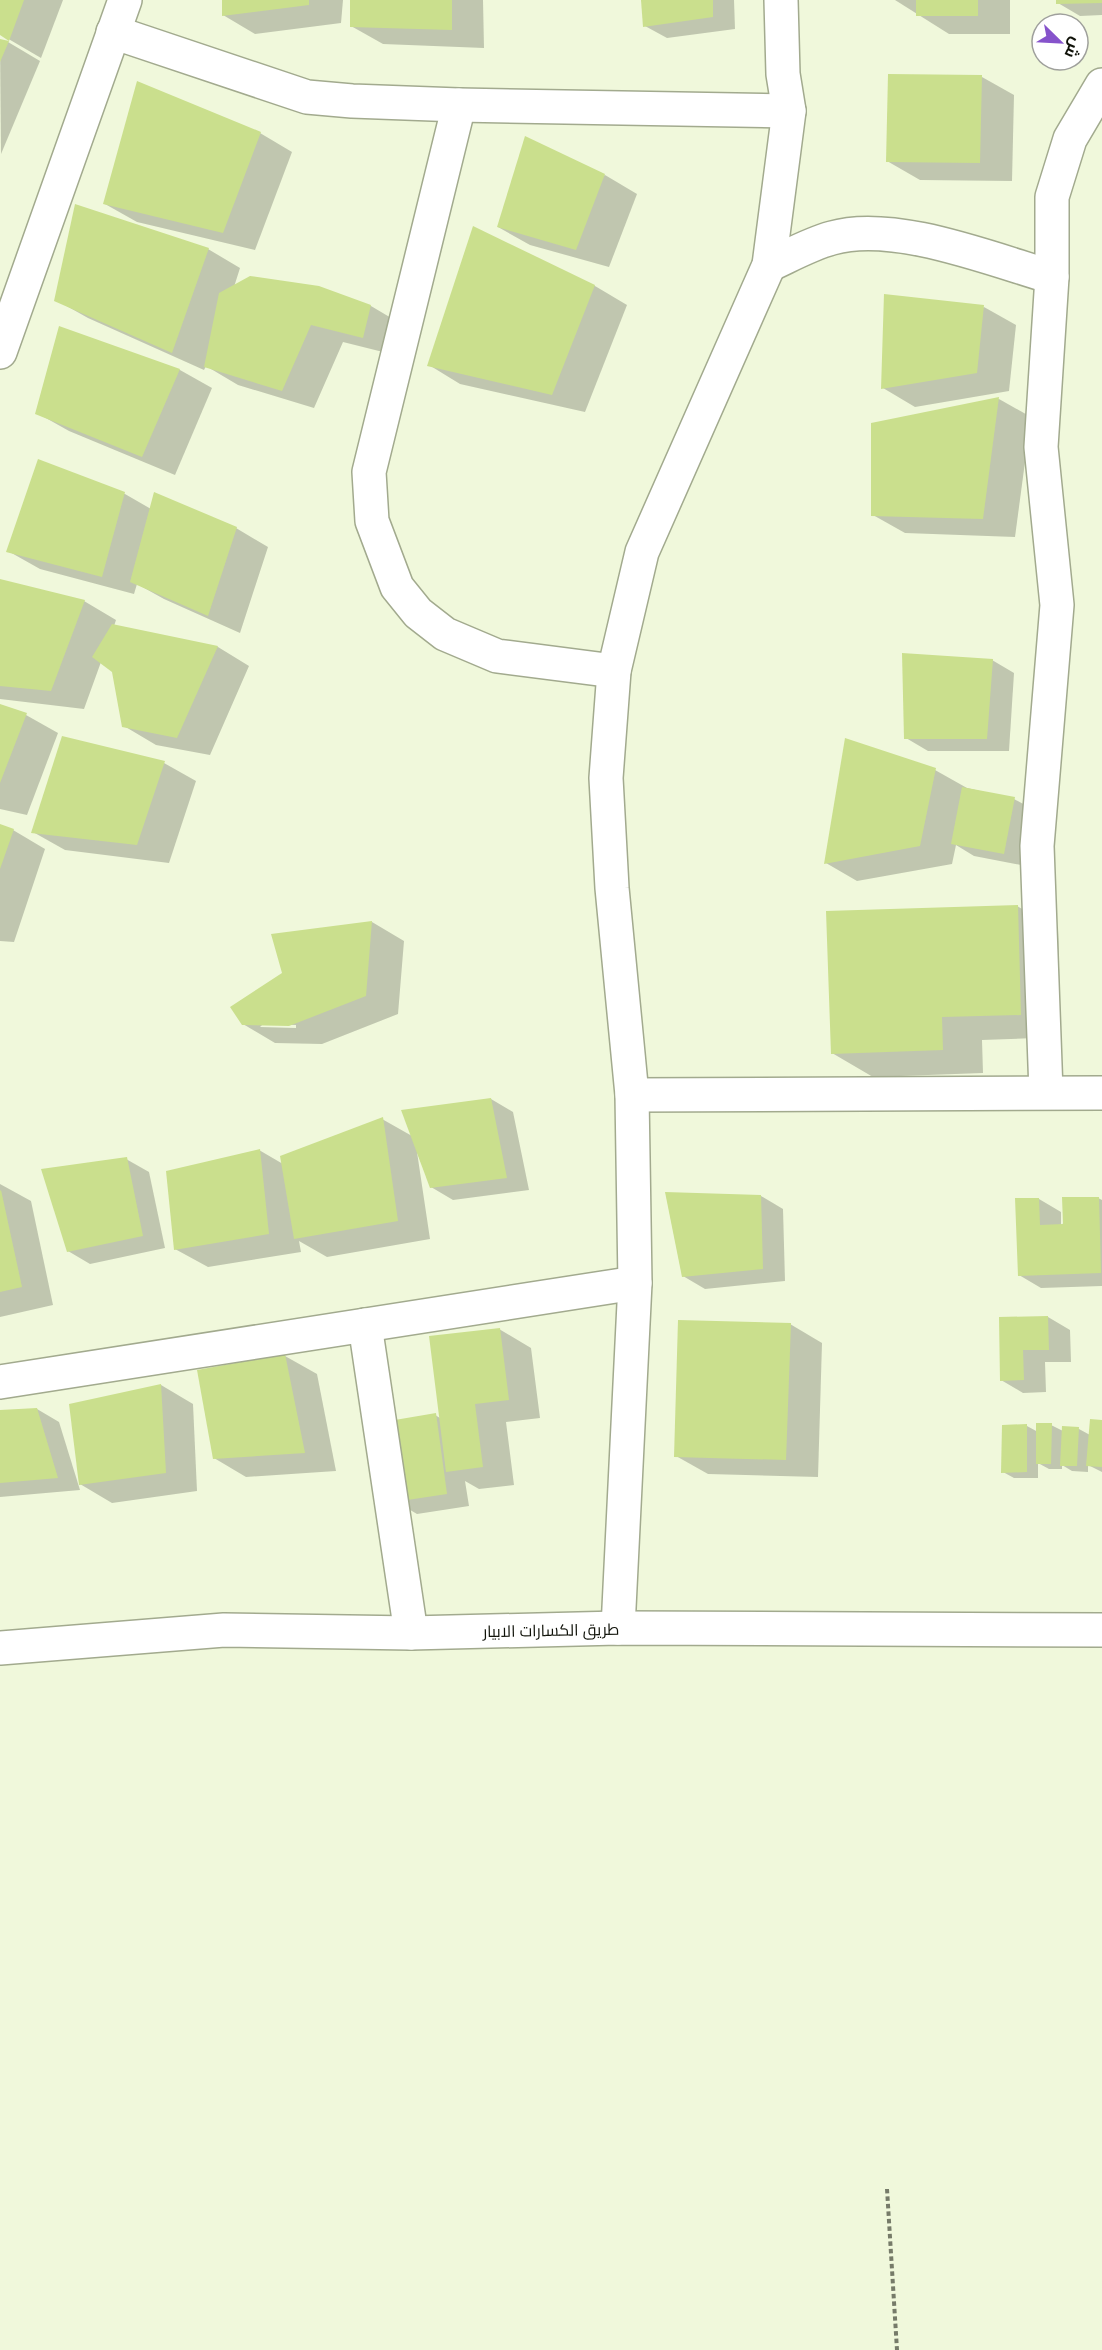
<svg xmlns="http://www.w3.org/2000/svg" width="1102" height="2350" font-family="Lora,Cairo,serif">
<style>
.shadow{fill:#0003;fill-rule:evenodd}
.building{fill:#cadf8d}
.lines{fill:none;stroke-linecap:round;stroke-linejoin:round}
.minor-casing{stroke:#a2aa8e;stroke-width:36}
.path{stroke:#767b69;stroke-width:4;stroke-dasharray:4.5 3;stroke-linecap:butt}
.minor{stroke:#fff;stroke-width:33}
.labels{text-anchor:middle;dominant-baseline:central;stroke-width:6;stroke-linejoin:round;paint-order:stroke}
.street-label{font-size:16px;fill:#0f1108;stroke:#fff}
</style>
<rect width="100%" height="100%" fill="#f0f8db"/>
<!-- shadow -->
<g class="shadow">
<path d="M0,0H63L41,58L0,34Z"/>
<path d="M223,0H343L341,23L255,34L223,15Z"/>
<path d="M351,0H483L484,48L383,44L351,26Z"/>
<path d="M643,0H734L735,29L667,38L645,26Z"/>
<path d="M895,0H1010V34H949Z"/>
<path d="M1058,0H1102V15L1080,16L1058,3Z"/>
<path d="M0,40L8,42L40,61L1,154Z"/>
<path d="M982,77L1014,95L1012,181L920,180L887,161Z"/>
<path d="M260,133L292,152L255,250L137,222L105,204Z"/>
<path d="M605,175L637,194L609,267L530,245L498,227Z"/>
<path d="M474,229L595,286L627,305L585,412L460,384L429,365Z"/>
<path d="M208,249L240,268L234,287H319L371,306L403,325L395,355L343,342L314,408L238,385L206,366L204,370L88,318L56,300Z"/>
<path d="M984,307L1016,325L1009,391L915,407L883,388Z"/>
<path d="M60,328L180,370L212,388L175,475L69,431L37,413Z"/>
<path d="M999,399L1031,417L1015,537L905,533L873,515L872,424Z"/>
<path d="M39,461L125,494L151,509L236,528L268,547L240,633L164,599L137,584L134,594L40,569L8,551Z"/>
<path d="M0,581L84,601L116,620L114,626L218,647L249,666L210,755L156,745L124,726L114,671L101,662L84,709L0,699Z"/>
<path d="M992,660L1014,673L1009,751H928L906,738Z"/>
<path d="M0,706L26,715L58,733L27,815L0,809Z"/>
<path d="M164,763L196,781L169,863L65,850L33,832Z"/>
<path d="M935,770L967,788L1014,799L1036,811L1026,866L974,856L956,845L952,864L857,881L826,863Z"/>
<path d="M0,825L13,830L45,849L14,942L0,941Z"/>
<path d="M1017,906L1058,930L1061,1037L982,1040L983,1073L873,1077L832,1053Z"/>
<path d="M372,922L404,941L398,1014L322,1044L275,1043L243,1024ZM263,1024L296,1025V1028L260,1027Z"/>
<path d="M491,1099L513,1112L529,1190L453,1200L431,1187L417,1152L430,1239L327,1257L299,1241L301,1252L208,1267L175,1249L259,1150L283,1164L382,1119L412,1136Z"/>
<path d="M126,1159L149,1172L165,1248L90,1264L68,1251Z"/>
<path d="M0,1184L31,1201L53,1305L0,1317Z"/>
<path d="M761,1196L783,1209L785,1281L705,1289L683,1276Z"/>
<path d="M1098,1198L1102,1200V1286L1041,1288L1019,1275L1039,1199L1061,1212V1225Z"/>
<path d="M1048,1317L1070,1330L1071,1362H1045L1046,1392L1023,1393L1001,1380L1000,1318Z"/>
<path d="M790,1324L822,1343L818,1477L708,1474L676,1456Z"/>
<path d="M499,1329L531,1348L540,1418L506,1422L514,1485L479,1489L465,1481L469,1506L417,1514L395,1501L435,1415L440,1418Z"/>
<path d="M285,1356L317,1374L336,1471L246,1477L214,1458Z"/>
<path d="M161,1385L193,1404L197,1491L112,1503L80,1484L70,1405Z"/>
<path d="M37,1409L59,1422L80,1490L0,1497V1412Z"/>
<path d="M1102,1421V1472L1088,1465V1472L1072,1471L1062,1465V1469H1049L1038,1463V1478H1014L1003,1472V1426H1027L1038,1432L1051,1425L1063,1431L1079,1429L1090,1435Z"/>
</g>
<!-- building -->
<g class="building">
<path d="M0,0H24L9,41L0,35Z"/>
<path d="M222,0H309V5L222,16Z"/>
<path d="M350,0H452V30L350,27Z"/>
<path d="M641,0H713V17L643,27Z"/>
<rect x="916" y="0" width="62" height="16"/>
<path d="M1056,0H1102V3L1056,4Z"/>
<path d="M0,39L9,41L0,62Z"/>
<path d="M888,74L982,75L980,163L886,162Z"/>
<path d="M137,81L261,132L223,233L103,204Z"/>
<path d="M525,136L605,174L576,250L497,227Z"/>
<path d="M75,204L209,248L172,353L54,301Z"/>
<path d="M473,226L595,285L552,395L427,366Z"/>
<path d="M250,276L319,286L371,305L363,338L311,325L282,391L204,367L219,293Z"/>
<path d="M884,294L984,305L977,373L881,389Z"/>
<path d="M59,326L180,369L142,457L35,414Z"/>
<path d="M999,397L983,519L871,516V423Z"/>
<path d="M38,459L125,492L102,577L6,552Z"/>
<path d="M154,492L237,527L208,616L130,582Z"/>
<path d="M0,579L85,600L51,691L0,686Z"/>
<path d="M112,624L218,646L177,738L122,727L112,672L92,657Z"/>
<path d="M902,653L993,659L987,739H904Z"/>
<path d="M0,704L27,713L0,783Z"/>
<path d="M62,736L165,761L137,845L31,833Z"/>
<path d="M845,738L936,768L920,846L824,864Z"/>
<path d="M962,787L1015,797L1004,854L951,844Z"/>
<path d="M0,824L14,829L0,869Z"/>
<path d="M1018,905L1021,1015L942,1017L943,1050L831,1054L826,911Z"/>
<path d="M372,921L366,996L289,1026L242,1025L230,1007L282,973L271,934Z"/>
<path d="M491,1098L507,1178L430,1188L401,1110Z"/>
<path d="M383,1117L398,1221L294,1239L280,1156Z"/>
<path d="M260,1149L269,1234L174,1250L166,1171Z"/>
<path d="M127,1157L143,1236L67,1252L41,1169Z"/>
<path d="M1,1190L22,1287L0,1292V1191Z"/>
<path d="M665,1192L761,1195L763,1269L682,1277Z"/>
<path d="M1062,1197H1099L1101,1273L1018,1276L1015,1198H1039L1040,1225L1063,1224Z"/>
<path d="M1048,1316L1049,1350H1023L1024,1380L1000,1381L999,1317Z"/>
<path d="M678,1320L791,1323L786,1460L674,1457Z"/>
<path d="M500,1328L509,1400L475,1404L483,1467L446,1472L429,1336Z"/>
<path d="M285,1354L305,1453L213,1459L197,1370Z"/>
<path d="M161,1384L166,1473L79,1485L69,1404Z"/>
<path d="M37,1408L58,1478L0,1483V1410Z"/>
<path d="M436,1413L447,1494L394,1502L383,1422Z"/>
<path d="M1090,1419L1102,1420V1467L1086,1466Z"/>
<path d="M1036,1423H1052L1051,1464H1036Z"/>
<path d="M1027,1424V1472L1001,1473L1002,1425Z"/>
<path d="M1062,1426L1079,1427L1077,1466H1060Z"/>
</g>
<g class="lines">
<!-- minor casing -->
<g class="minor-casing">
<g id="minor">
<path d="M113,32L307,97L352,101L459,105L789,111"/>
<path d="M459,105L369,472L372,521L397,587L418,613L445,634L497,656L614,671"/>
<path d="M769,265C789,256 810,244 832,238C893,220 991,259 1052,277"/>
<path d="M0,352L125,0"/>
<path d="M1046,1092L1037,846L1057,605L1041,447L1052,277V197L1070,139L1102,85"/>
<path d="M632,1095L1102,1093"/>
<path d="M365,1325L411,1633"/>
<path d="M0,1382L635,1283"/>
<path d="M618,1628L635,1283L632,1095L612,888L606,778L614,671L642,552L769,265L789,111L783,74L781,0"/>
<path d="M0,1648L224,1630L411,1633L618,1628L1102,1630"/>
</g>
</g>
<!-- path -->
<path class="path" d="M887,2189L897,2350"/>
<!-- minor -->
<use href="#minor" class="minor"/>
</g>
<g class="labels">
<!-- street labels -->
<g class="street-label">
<text transform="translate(551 1630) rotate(-1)">طريق الكسارات الابيار</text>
</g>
</g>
<!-- north arrow -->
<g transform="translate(1060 42) rotate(114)"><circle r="28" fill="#ffffff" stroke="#9fa09c" stroke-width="1.5"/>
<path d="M0-4.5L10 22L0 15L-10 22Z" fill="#8653cb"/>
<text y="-9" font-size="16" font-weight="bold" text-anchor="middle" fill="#0f1108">ش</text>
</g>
</svg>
